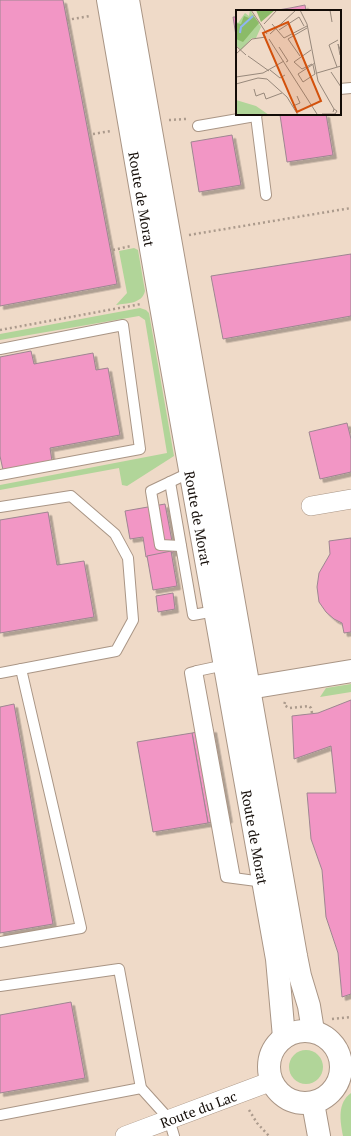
<svg xmlns="http://www.w3.org/2000/svg" width="351" height="1136" font-family="'PT Serif',serif">
<style>
.green{fill:#b1d599}
.building{fill:#f296c5;stroke:#9e8691;filter:url(#shadow)}
.lines{fill:none;stroke-linecap:round;stroke-linejoin:round}
.lane-casing{stroke:#a99585;stroke-width:12}
.street-casing{stroke:#a99585;stroke-width:20}
.secondary-casing{stroke:#a99585;stroke-width:24}
.path{stroke:#ab9a8c;stroke-width:2.5;stroke-dasharray:2 3;stroke-linecap:butt}
.lane{stroke:#fff;stroke-width:10}
.street{stroke:#fff;stroke-width:19}
.secondary{stroke:#fff;stroke-width:22}
.labels{text-anchor:middle;dominant-baseline:central;stroke-width:3;stroke-linejoin:round;paint-order:stroke}
.street-label{font-size:14px;fill:#130c07;stroke:#efdac8}
.inset-river{fill:none;stroke:#8fb4f3;stroke-width:2}
.inset-road{fill:none;stroke:#97887b;stroke-width:1}
.view{fill:#d3510c;fill-opacity:0.15;stroke:#d3510c;stroke-width:2}
.inset-edge{fill:none;stroke:#130c07;stroke-width:2}
</style>
<defs>
<filter id="shadow"><feDropShadow dx="3.5" dy="3.5" stdDeviation="0" flood-color="#0004"/></filter>
</defs>
<rect width="100%" height="100%" fill="#efdac8"/>
<!-- green -->
<g class="green">
<path d="M134,248L138,250L145,291C142,304 127,303 116,305L127,293L119,251Z"/>
<path d="M140,308L146,310L149,313L174,456L127,486L122,485L119,468L0,490V485L167,453L145,320L139,316L0,340V334Z"/>
<path d="M351,684V692L320,697L326,688Z"/>
<circle cx="306" cy="1067" r="17"/>
<path d="M351,1093V1136H343C340,1121 337,1103 351,1093Z"/>
</g>
<!-- building -->
<g class="building">
<path d="M0,0H63L117,284L0,306Z"/>
<path d="M305,5L306,11H272L290,8Z"/>
<path d="M233,17H237V42Z"/>
<path d="M289,114H326L333,155L287,162L280,115Z"/>
<path d="M232,135L241,185L199,192L191,142Z"/>
<path d="M351,254V316L223,339L211,276Z"/>
<path d="M31,351L34,364L93,353L96,370L108,368L120,435L50,448L52,461L3,470L0,456V357Z"/>
<path d="M347,423L351,439V472L320,479L309,432Z"/>
<path d="M165,504L174,552L146,557L143,537L130,539L125,511Z"/>
<path d="M48,512L57,565L84,561L94,617L0,633V520Z"/>
<path d="M351,538V632L344,633L342,623L334,619L326,612L319,602L317,587L319,573L330,554L329,541Z"/>
<path d="M171,551L177,586L153,590L147,556Z"/>
<path d="M173,593L175,609L158,612L156,596Z"/>
<path d="M351,700V994L342,997L338,953L326,917L322,870L311,839L307,793H336L331,746L294,759L292,716L318,713Z"/>
<path d="M14,704L53,924L0,933V707Z"/>
<path d="M213,729L229,819L208,823L192,733Z"/>
<path d="M192,733L208,823L153,832L137,742Z"/>
<path d="M71,1002L85,1078L0,1093V1015Z"/>
</g>
<g class="lines">
<!-- lane casing -->
<g class="lane-casing">
<g id="lane">
<path d="M340,89L351,88"/>
<path d="M257,114L256,116L266,195"/>
<path d="M198,126L256,116"/>
<path d="M0,349L123,325L140,449L0,475"/>
<path d="M170,482L193,615L215,611"/>
<path d="M0,507L71,496L115,534L128,558L133,620L116,651L0,673"/>
<path d="M181,546L160,545L151,491L191,472"/>
<path d="M225,665L197,671L235,878"/>
<path d="M197,671L190,673L226,877L263,882"/>
<path d="M0,942L81,928L21,669"/>
<path d="M0,986L119,969L141,1088L169,1119L174,1136"/>
<path d="M0,1115L141,1088"/>
</g>
</g>
<!-- street casing -->
<g class="street-casing">
<g id="street">
<path d="M311,506L351,499"/>
<path d="M342,1066L351,1067"/>
<path id="s1" d="M125,1136L272,1081"/>
</g>
</g>
<!-- secondary casing -->
<g class="secondary-casing">
<g id="secondary">
<path id="s2" d="M108,0L160,301L277,959L284,1037"/>
<path d="M128,0L296,956L300,976L309,1006L313,1031"/>
<path d="M249,688L351,671"/>
<circle cx="305" cy="1067" r="36"/>
<path d="M313,1103L319,1136"/>
</g>
</g>
<!-- path -->
<g class="path">
<path d="M67,20L90,16"/>
<path d="M169,120L186,119"/>
<path d="M93,134L111,131"/>
<path d="M189,235L351,208"/>
<path d="M113,250L131,246"/>
<path d="M0,330L141,304"/>
<path d="M285,702L284,705L289,708L309,706L311,708L312,713"/>
<path d="M332,1019L351,1017"/>
<path d="M249,1110L257,1123L269,1136"/>
</g>
<!-- lane -->
<use href="#lane" class="lane"/>
<!-- street -->
<use href="#street" class="street"/>
<!-- secondary -->
<use href="#secondary" class="secondary"/>
</g>
<g class="labels">
<!-- street labels -->
<g class="street-label">
<text stroke="none"><textPath href="#s2" startOffset="202">Route de Morat</textPath></text>
<text stroke="none"><textPath href="#s2" startOffset="526">Route de Morat</textPath></text>
<text stroke="none"><textPath href="#s2" startOffset="850">Route de Morat</textPath></text>
<text stroke="none"><textPath href="#s1" startOffset="78">Route du Lac</textPath></text>
</g>
</g>
<!-- overview -->
<g transform="translate(236 10)">
<rect width="105" height="105" fill="#efdac8"/>
<path d="M14,0L25,17L20,28H16L5,40L0,35V11L2,13L9,3L13,6ZM0,90L20,96L33,105H0Z" fill="#b1d599"/>
<path d="M20,0H39L25,12ZM17,5L23,13L7,32L0,29V13L5,14L8,6L13,8Z" fill="#8bbb68"/>
<path class="inset-river" d="M4,23L5,17L17,6"/>
<path class="inset-road" d="M15,0L31,24M64,0L71,14L82,71L98,99M94,0L96,12M28,14L41,0M36,14L48,28L71,16M43,20L63,7L68,16M34,24L60,0M33,29L81,104M0,36L10,45M43,37L52,51L50,52M75,40L58,52L66,59L76,54M0,44L16,29L30,27M104,45L102,34L105,42M12,46L33,61M64,46L52,29L71,18M77,55L79,64L67,72L62,64L79,53M101,57L93,35L102,30M34,60L44,68L49,65M95,62L105,77M81,63L105,56M0,67L27,63L48,51M0,74L22,68L31,69L51,87L62,105M18,79L20,86L28,83L30,89L46,83M57,96L64,93L61,86M86,104H99L101,101L98,99L97,102"/>
<path class="view" d="M52,12L85,91L61,102L27,23Z"/>
<rect width="105" height="105" class="inset-edge"/>
</g>
</svg>
